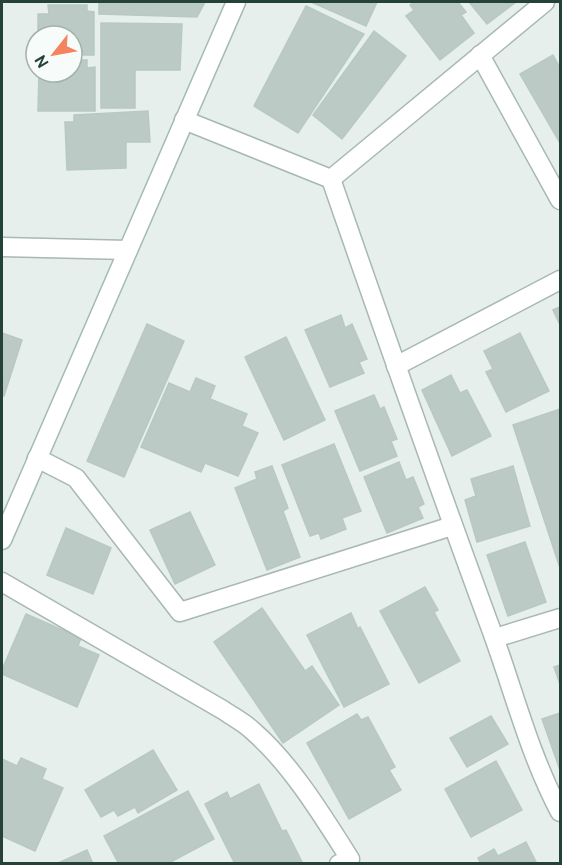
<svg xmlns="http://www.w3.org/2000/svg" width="562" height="865" font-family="Cabin,sans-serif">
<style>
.building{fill:#bbcac4;stroke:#b8c9c2;stroke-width:1.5}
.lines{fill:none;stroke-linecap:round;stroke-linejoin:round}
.street-casing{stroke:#a8b8b2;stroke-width:21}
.secondary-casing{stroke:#a4bbb3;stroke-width:21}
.street{stroke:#fff;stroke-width:18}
.secondary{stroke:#fff;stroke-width:18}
</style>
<rect width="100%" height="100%" fill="#e6efeb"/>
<!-- building -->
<g class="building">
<path d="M99,2H205L197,17L99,14Z"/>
<path d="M311,2H377L366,26Z"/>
<path d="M415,2H458L466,12L461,15L474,33L440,60L406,16L414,10L410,5Z"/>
<path d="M469,2H516L487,24Z"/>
<path d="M48,5H87V11L94,12V55H72V36H38V14H49Z"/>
<path d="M306,6L364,34L298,133L254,106Z"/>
<path d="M101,23L182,24L180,70H135V108H101Z"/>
<path d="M374,31L406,56L342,139L313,115Z"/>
<path d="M553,55L560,68V143L520,74Z"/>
<path d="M72,60H87V68L95,67V111H38L39,72H72Z"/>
<path d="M148,111L150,142H126V168L67,170L65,122H74V115Z"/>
<path d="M560,307V325L553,310Z"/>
<path d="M341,315L345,328L352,324L367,359L359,362L364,373L330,387L305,330Z"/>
<path d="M147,324L184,341L124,477L87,461Z"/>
<path d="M2,333L22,340L4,396L2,395Z"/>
<path d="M520,333L549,391L506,412L486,372L493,369L484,351Z"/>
<path d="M286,337L325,420L284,440L245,357Z"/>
<path d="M451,375L460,393L467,390L491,436L452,456L422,390Z"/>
<path d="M196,378L215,386L210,399L247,414L242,426L258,433L238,476L205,463L201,472L141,447L169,383L190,392Z"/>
<path d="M374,395L380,409L384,407L397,439L391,441L397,456L360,471L335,411Z"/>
<path d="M560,409V568L513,425Z"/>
<path d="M334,444L361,511L342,518L346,529L321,539L319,533L310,536L282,465Z"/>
<path d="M399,462L406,480L413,477L424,504L418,507L423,518L387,533L364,477Z"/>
<path d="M272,466L288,508L283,511L300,557L267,570L235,488L257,479L255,472Z"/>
<path d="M513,466L530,526L477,542L465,500L476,496L471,479Z"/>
<path d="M190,512L215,565L175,584L150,530Z"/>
<path d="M66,528L111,548L93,594L47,575Z"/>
<path d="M525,542L546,602L508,616L487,555Z"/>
<path d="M425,587L438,610L434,612L460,661L419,683L380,611Z"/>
<path d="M262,608L305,671L312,666L339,705L283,743L214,642Z"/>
<path d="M351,613L358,629L360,627L389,684L344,707L307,635Z"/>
<path d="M26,614L81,638L78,646L99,655L77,707L2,674V670Z"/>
<path d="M560,665V684L554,667Z"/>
<path d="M560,713V770L542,719Z"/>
<path d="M357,714L361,720L368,717L395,767L389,770L401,790L349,819L307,743Z"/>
<path d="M491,716L508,744L467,767L450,738Z"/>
<path d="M153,750L177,790L138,813L135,807L118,816L114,810L101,817L85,790Z"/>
<path d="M21,758L46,769L42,779L63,788L35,851L2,836V759L17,766Z"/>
<path d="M496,761L522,810L471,837L445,789Z"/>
<path d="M259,784L282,831L286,830L303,864H235L205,804L227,792L230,799Z"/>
<path d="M188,791L214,839L167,864H119L104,836Z"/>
<path d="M526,842L537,864H481L478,858L494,849L498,856Z"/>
<path d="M87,850L93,864H56Z"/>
</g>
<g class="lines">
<!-- street casing -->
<g class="street-casing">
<g id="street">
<path d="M480,55L560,200"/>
<path d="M184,120L331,179L545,2"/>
<path d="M331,179C382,326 434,474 488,621C512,684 528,752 560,812"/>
<path d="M2,247L128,250"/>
<path d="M396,366L560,280"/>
<path d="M37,458L76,478L180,612L452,526"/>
<path d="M2,582L223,710C233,717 245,723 254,732C291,764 324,818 350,859L339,864"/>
<path d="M495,638L560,618"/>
</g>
</g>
<!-- secondary casing -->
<g class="secondary-casing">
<path id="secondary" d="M2,540L236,2"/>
</g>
<!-- street -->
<use href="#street" class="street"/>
<!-- secondary -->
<use href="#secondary" class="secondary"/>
</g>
<!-- border -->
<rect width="562" height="865" fill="none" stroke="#24423a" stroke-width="6"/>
<!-- north arrow -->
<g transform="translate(54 54) rotate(239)"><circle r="28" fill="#f7fbf9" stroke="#a3b1ad" stroke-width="1.5"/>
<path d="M0-4.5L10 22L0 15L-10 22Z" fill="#f4845f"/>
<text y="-9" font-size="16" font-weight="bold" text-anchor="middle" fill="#24423a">N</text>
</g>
</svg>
